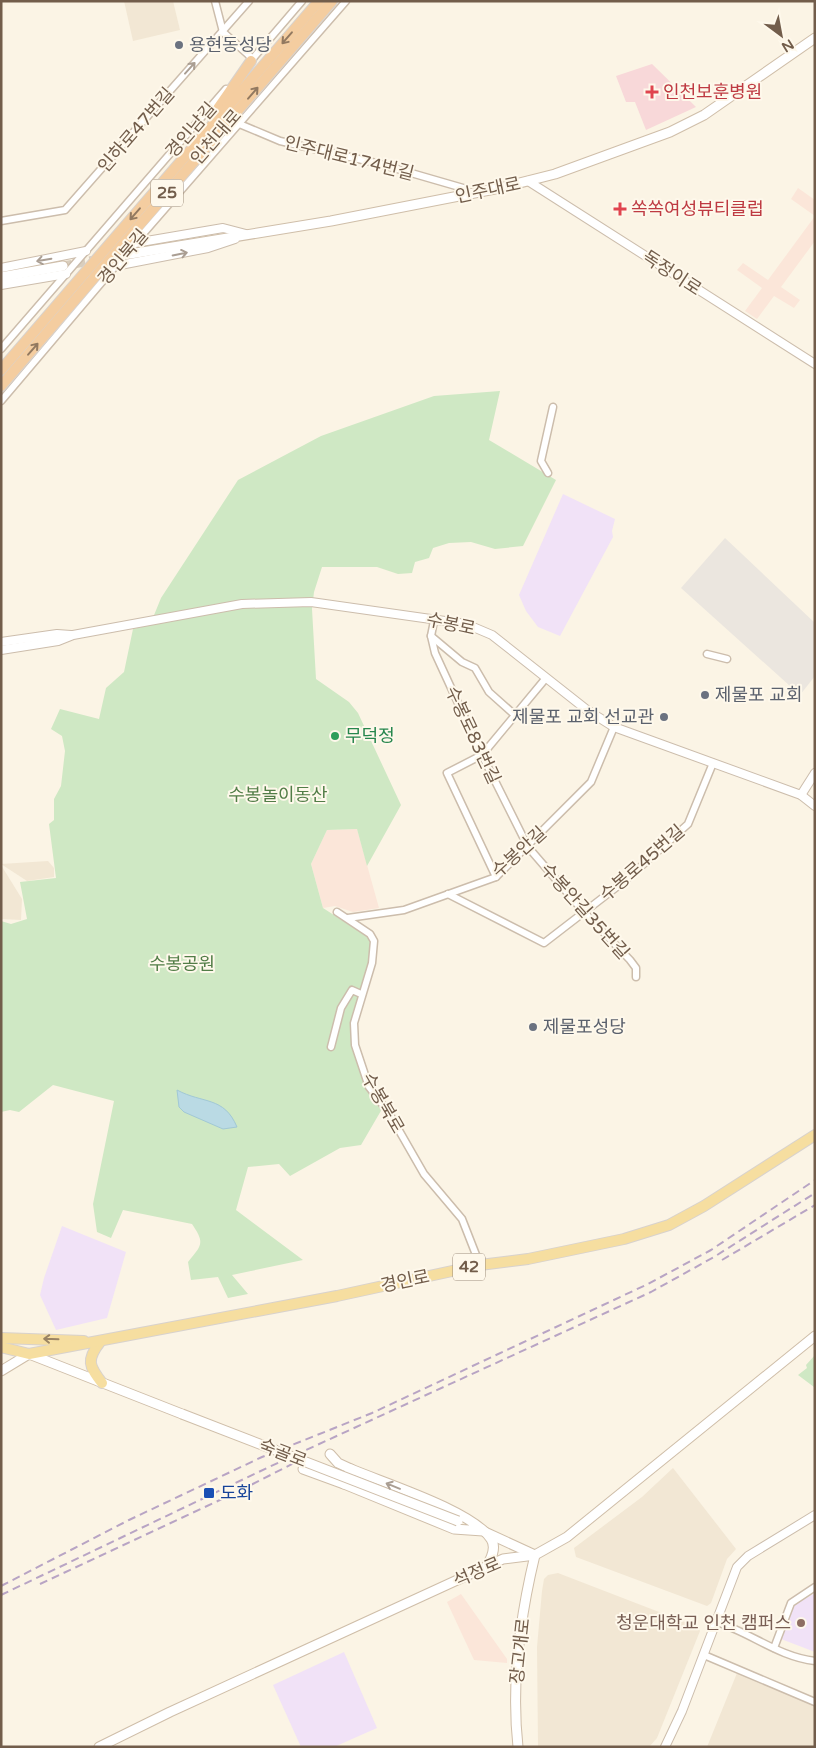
<svg xmlns="http://www.w3.org/2000/svg" width="816" height="1748" font-family="'Varela Round','Noto Sans KR',sans-serif">
<style>
.residential{fill:#f2e7d4}
.commercial{fill:#fbe6d9}
.industrial{fill:#ebe6df}
.education{fill:#f1e2f7}
.medical{fill:#f8d8d9}
.green{fill:#cfe8c4}
.water{fill:#badae4;stroke:#a1c8d5}
.lines{fill:none;stroke-linecap:round;stroke-linejoin:round}
.secondary-tunnel{stroke:#d9cebe;stroke-width:9;stroke-dasharray:9 4.5;stroke-linecap:butt}
.minor-casing{stroke:#ccbdac;stroke-width:9}
.tertiary-casing{stroke:#ccbdac;stroke-width:10}
.secondary-casing{stroke:#cfbea9;stroke-width:11}
.primary-casing{stroke:#d8d2cd;stroke-width:12}
.trunk-casing{stroke:#d8d2cd;stroke-width:12}
.minor{stroke:#fff;stroke-width:6}
.tertiary{stroke:#fff;stroke-width:8}
.secondary{stroke:#fff;stroke-width:9}
.primary{stroke:#f6dea0;stroke-width:10}
.trunk{stroke:#f4cda0;stroke-width:10}
.rail{stroke:#b8a4c4;stroke-width:2;stroke-dasharray:8 5;stroke-linecap:butt}
.secondary-bridge-casing{stroke:#cfbea9;stroke-width:11;stroke-linecap:butt}
.secondary-bridge{stroke:#fff;stroke-width:9}
.oneway{stroke:#927960}
.oneway2{stroke:#aa9e93}
.oneway3{stroke:#9a8464}
.worship-dot{fill:#6b7280;stroke:#fef8eb;stroke-width:2}
.health-dot{fill:#e0444e;stroke:#fef8eb;stroke-width:2}
.leisure-dot{fill:#2e9e5b;stroke:#fef8eb;stroke-width:2}
.transit-dot{fill:#1a4fb4;stroke:#fef8eb;stroke-width:2}
.education-dot{fill:#8d6e63;stroke:#fef8eb;stroke-width:2}
.labels{text-anchor:middle;dominant-baseline:central;stroke-width:4;stroke-linejoin:round;paint-order:stroke}
.shield{fill:#fef8eb;stroke:#9c8c7b;stroke-width:1}
.shield-label{font-size:16px;font-weight:bold;fill:#725d4b}
.worship-label{font-size:18px;fill:#5b616d;stroke:#fef8eb;text-anchor:start}
.health-label{font-size:18px;fill:#be3a42;stroke:#fef8eb;text-anchor:start}
.street-label{font-size:18px;fill:#725d4b;stroke:#fef8eb}
.leisure-label{font-size:18px;fill:#27864d;stroke:#fef8eb;text-anchor:start}
.park-label{font-size:18px;fill:#527d47;stroke:#fef8eb}
.transit-label{font-size:18px;fill:#164399;stroke:#fef8eb;text-anchor:start}
.education-label{font-size:18px;fill:#785e54;stroke:#fef8eb;text-anchor:end}
</style>
<rect width="100%" height="100%" fill="#fbf4e5"/>
<!-- residential -->
<g class="residential">
<path d="M124,1H173L180,30L133,41Z"/>
<path d="M48,861L54,868V877L27,881L1,864Z"/>
<path d="M1,865L22,899L21,920L1,919Z"/>
<path d="M673,1468L736,1549L727,1559L711,1603L707,1606L576,1557L574,1548L642,1497Z"/>
<path d="M558,1573L698,1627L700,1631L657,1738L649,1747H538L537,1647L542,1591L544,1579L548,1575Z"/>
<path d="M737,1673L815,1706V1747H707Z"/>
</g>
<!-- commercial -->
<g class="commercial">
<path d="M798,188L815,200V216L791,199Z"/>
<path d="M815,216V241L781,287L800,300L794,308L774,296L757,319L745,311L762,288L737,270L743,263L768,280Z"/>
<path d="M357,829L379,908L353,912L335,906L323,908L311,864L327,830Z"/>
<path d="M461,1594L507,1659V1663L474,1660L447,1602Z"/>
</g>
<!-- industrial -->
<path class="industrial" d="M725,538L815,623V676L800,695L681,588Z"/>
<!-- education -->
<g class="education">
<path d="M563,494L615,519L612,531L613,537L560,636L538,627L526,611L519,595Z"/>
<path d="M62,1226L126,1252L107,1318L56,1330L40,1295L44,1278Z"/>
<path d="M815,1593V1652L781,1639L793,1606Z"/>
<path d="M344,1652L377,1728L334,1747H301L273,1685Z"/>
</g>
<!-- medical -->
<path class="medical" d="M652,64L696,107L646,130L635,102H626L616,76Z"/>
<!-- green -->
<g class="green">
<path d="M500,391L489,440L556,480L523,546L495,549L471,542L449,543L433,548L429,558L415,562L412,573L398,574L377,567H322L314,592L312,609L316,679L349,702L358,713L401,805L367,866L357,829L327,830L311,864L323,908L374,941C367,969 352,1017 355,1045C357,1065 372,1092 382,1109L361,1145L340,1148L290,1176L279,1164L248,1167L236,1210L303,1260L232,1275L248,1294L228,1298L218,1277L191,1280L188,1262C202,1245 205,1243 192,1224L123,1210L111,1238L97,1232L93,1204L114,1101L53,1085L19,1112L10,1110L1,1112V921L11,924L27,919L20,882L56,878L49,824L54,820V799L61,786L65,751L62,736L51,729L60,709L99,719L106,688L124,672L133,629L150,625L161,598L238,480L321,436L434,396Z"/>
<path d="M815,1355V1387H814L798,1375L807,1368L806,1365Z"/>
</g>
<!-- water -->
<path class="water" d="M177,1090C203,1104 224,1096 237,1127L223,1129L184,1112L179,1107Z"/>
<g class="lines">
<!-- secondary-tunnel -->
<path class="secondary-tunnel" d="M63,266L100,259"/>
<!-- minor casing -->
<g class="minor-casing">
<g id="minor">
<path d="M215,1L223,32L253,59"/>
<path d="M249,63L302,1"/>
<path d="M237,123L280,141L380,164L463,188"/>
<path d="M1,221L65,210L249,1"/>
<path d="M1,349L226,89"/>
<path d="M1,401L135,243L346,1"/>
<path d="M548,473L541,461L553,407"/>
<path d="M434,621L431,636L435,653L482,755L528,847L584,912L630,960L636,968V977"/>
<path d="M431,636L462,662L475,668L489,692L516,716"/>
<path d="M707,654L727,659"/>
<path d="M496,877L447,773L482,755L546,678"/>
<path d="M448,894L544,943L627,879L688,824L713,763"/>
<path d="M337,912L370,934L374,941L372,963L354,1023L355,1045L369,1087L389,1113L424,1174L462,1219L480,1265"/>
<path d="M348,918L404,910L496,877L591,782L614,727"/>
<path d="M331,1047L341,1008L352,990L361,994"/>
<path d="M717,1622C751,1633 779,1657 815,1661"/>
<path d="M774,1648L791,1603L815,1587"/>
<path d="M704,1655L815,1702"/>
</g>
</g>
<!-- tertiary casing -->
<g class="tertiary-casing">
<g id="tertiary">
<path d="M528,181L815,364"/>
<path d="M135,243L223,228L246,234"/>
<path d="M115,266L208,248L235,239"/>
<path d="M1,268L86,251"/>
<path d="M1,285L66,274"/>
<path d="M1,642L57,634L71,635"/>
<path d="M1,650L58,641L73,635L242,604L311,602L466,624L492,635L587,710L614,727L801,795L815,806"/>
<path d="M801,795L815,773"/>
<path d="M665,1747L682,1711L737,1567L748,1556L815,1515"/>
</g>
</g>
<!-- secondary casing -->
<g class="secondary-casing">
<g id="secondary">
<path d="M130,254L331,221L500,188L555,174L670,132L704,115L815,38"/>
<path d="M1,277L63,266"/>
<path d="M1,1371L29,1354L182,1414"/>
<path d="M330,1454L338,1463L351,1469"/>
<path d="M303,1469L344,1484"/>
<path d="M483,1531L454,1529L344,1484L351,1469C384,1483 473,1511 491,1539C497,1548 491,1559 486,1567"/>
<path d="M485,1532L535,1555"/>
<path d="M99,1747L170,1712L503,1559L535,1555L567,1537L815,1336"/>
<path d="M518,1747C511,1684 520,1617 535,1555"/>
</g>
</g>
<!-- primary casing -->
<g class="primary-casing">
<g id="primary">
<path d="M1,1338L84,1341"/>
<path d="M100,1342C86,1360 89,1366 102,1383"/>
<path d="M1,1347L29,1354L337,1296L480,1265L528,1259L624,1239L669,1225L704,1206L815,1135"/>
</g>
</g>
<!-- trunk casing -->
<g class="trunk-casing">
<g id="trunk">
<path d="M213,118L219,107L251,61"/>
<path d="M1,370L319,1"/>
<path d="M1,386L332,1"/>
</g>
</g>
<!-- minor -->
<use href="#minor" class="minor"/>
<!-- tertiary -->
<use href="#tertiary" class="tertiary"/>
<!-- secondary -->
<use href="#secondary" class="secondary"/>
<!-- primary -->
<use href="#primary" class="primary"/>
<!-- trunk -->
<use href="#trunk" class="trunk"/>
<!-- rail -->
<g class="rail">
<path d="M722,1260L815,1205"/>
<path d="M40,1584L237,1492L304,1458"/>
<path d="M1,1586L129,1520L262,1457L372,1413L648,1284L711,1250L815,1180"/>
<path d="M1,1595L269,1467L651,1292L714,1257L815,1193"/>
</g>
<!-- secondary-bridge casing -->
<g class="secondary-bridge-casing">
<path id="secondary-bridge" d="M182,1414L458,1521"/>
</g>
<!-- secondary-bridge -->
<use href="#secondary-bridge" class="secondary-bridge"/>
</g>
<!-- one-way arrows -->
<defs><path id="oneway-shaft" d="M-6 0H5M1.5-3L5.5 0L1.5 3" fill="none" stroke-width="1.6" stroke-linecap="round" stroke-linejoin="round" transform="scale(1.25)"/></defs>
<g class="oneway">
<use href="#oneway-shaft" transform="translate(287 38) rotate(131)"/>
<use href="#oneway-shaft" transform="translate(253 93) rotate(-49)"/>
<use href="#oneway-shaft" transform="translate(135 214) rotate(131)"/>
<use href="#oneway-shaft" transform="translate(33 349) rotate(-49)"/>
</g>
<g class="oneway2">
<use href="#oneway-shaft" transform="translate(190 68) rotate(-48)"/>
<use href="#oneway-shaft" transform="translate(180 254) rotate(-11)"/>
<use href="#oneway-shaft" transform="translate(44 260) rotate(170)"/>
<use href="#oneway-shaft" transform="translate(393 1486) rotate(-158)"/>
</g>
<use class="oneway3" href="#oneway-shaft" transform="translate(51 1339) rotate(-178)"/>
<!-- markers -->
<g class="worship-dot">
<circle cx="179" cy="45" r="5"/>
<circle cx="705" cy="695" r="5"/>
<circle cx="664" cy="717" r="5"/>
<circle cx="533" cy="1027" r="5"/>
</g>
<g class="health-dot">
<path d="M649.5 84.5h5v5h5v5h-5v5h-5v-5h-5v-5h5z"/>
<path d="M617.5 201.5h5v5h5v5h-5v5h-5v-5h-5v-5h5z"/>
</g>
<circle class="leisure-dot" cx="335" cy="736" r="5"/>
<rect class="transit-dot" x="203" y="1487" width="12" height="12" rx="2.5"/>
<circle class="education-dot" cx="801" cy="1623" r="5"/>
<g class="labels">
<!-- shield labels -->
<g class="shield">
<rect x="151" y="179.5" width="32" height="27" rx="4"/>
<rect x="453" y="1253.5" width="32" height="27" rx="4"/>
</g>
<g class="shield-label">
<text x="167" y="193">25</text>
<text x="469" y="1267">42</text>
</g>
<!-- worship labels -->
<g class="worship-label">
<text x="189" y="45">용현동성당</text>
<text x="715" y="695">제물포 교회</text>
<text x="654" y="717" text-anchor="end">제물포 교회 선교관</text>
<text x="543" y="1027">제물포성당</text>
</g>
<!-- health labels -->
<g class="health-label">
<text x="663" y="92">인천보훈병원</text>
<text x="631" y="209">쏙쏙여성뷰티클럽</text>
</g>
<!-- street labels -->
<g class="street-label">
<text transform="translate(136 130) rotate(-49)">인하로47번길</text>
<text transform="translate(191 130) rotate(-49)">경인남길</text>
<text transform="translate(216 137) rotate(-49)">인천대로</text>
<text transform="translate(349 158) rotate(14)">인주대로174번길</text>
<text transform="translate(488 190) rotate(-12)">인주대로</text>
<text transform="translate(123 257) rotate(-50)">경인북길</text>
<text transform="translate(672 273) rotate(33)">독정이로</text>
<text transform="translate(451 624) rotate(12)">수봉로</text>
<text transform="translate(473 735) rotate(65)">수봉로83번길</text>
<text transform="translate(519 852) rotate(-42)">수봉안길</text>
<text transform="translate(642 863) rotate(-41)">수봉로45번길</text>
<text transform="translate(585 911) rotate(48)">수봉안길35번길</text>
<text transform="translate(383 1103) rotate(60)">수봉북로</text>
<text transform="translate(405 1281) rotate(-12)">경인로</text>
<text transform="translate(283 1453) rotate(21)">숙골로</text>
<text transform="translate(477 1572) rotate(-23)">석정로</text>
<text transform="translate(520 1651) rotate(-84)">장고개로</text>
</g>
<!-- leisure labels -->
<g class="leisure-label">
<text x="345" y="736">무덕정</text>
</g>
<!-- park labels -->
<g class="park-label">
<text x="278" y="795">수봉놀이동산</text>
<text x="182" y="964">수봉공원</text>
</g>
<!-- transit labels -->
<g class="transit-label">
<text x="220" y="1493">도화</text>
</g>
<!-- education labels -->
<g class="education-label">
<text x="791" y="1623">청운대학교 인천 캠퍼스</text>
</g>
</g>
<!-- border -->
<rect width="816" height="1748" fill="none" stroke="#725d4b" stroke-width="5"/>
<!-- north arrow -->
<g transform="translate(781 35) rotate(148)" stroke="#fef8eb" stroke-width="4" paint-order="stroke">
<path d="M0-4L9 19L0 12L-9 19Z" fill="#725d4b"/>
<text y="-8" font-size="14" font-weight="bold" text-anchor="middle" fill="#725d4b">N</text>
</g>
</svg>
